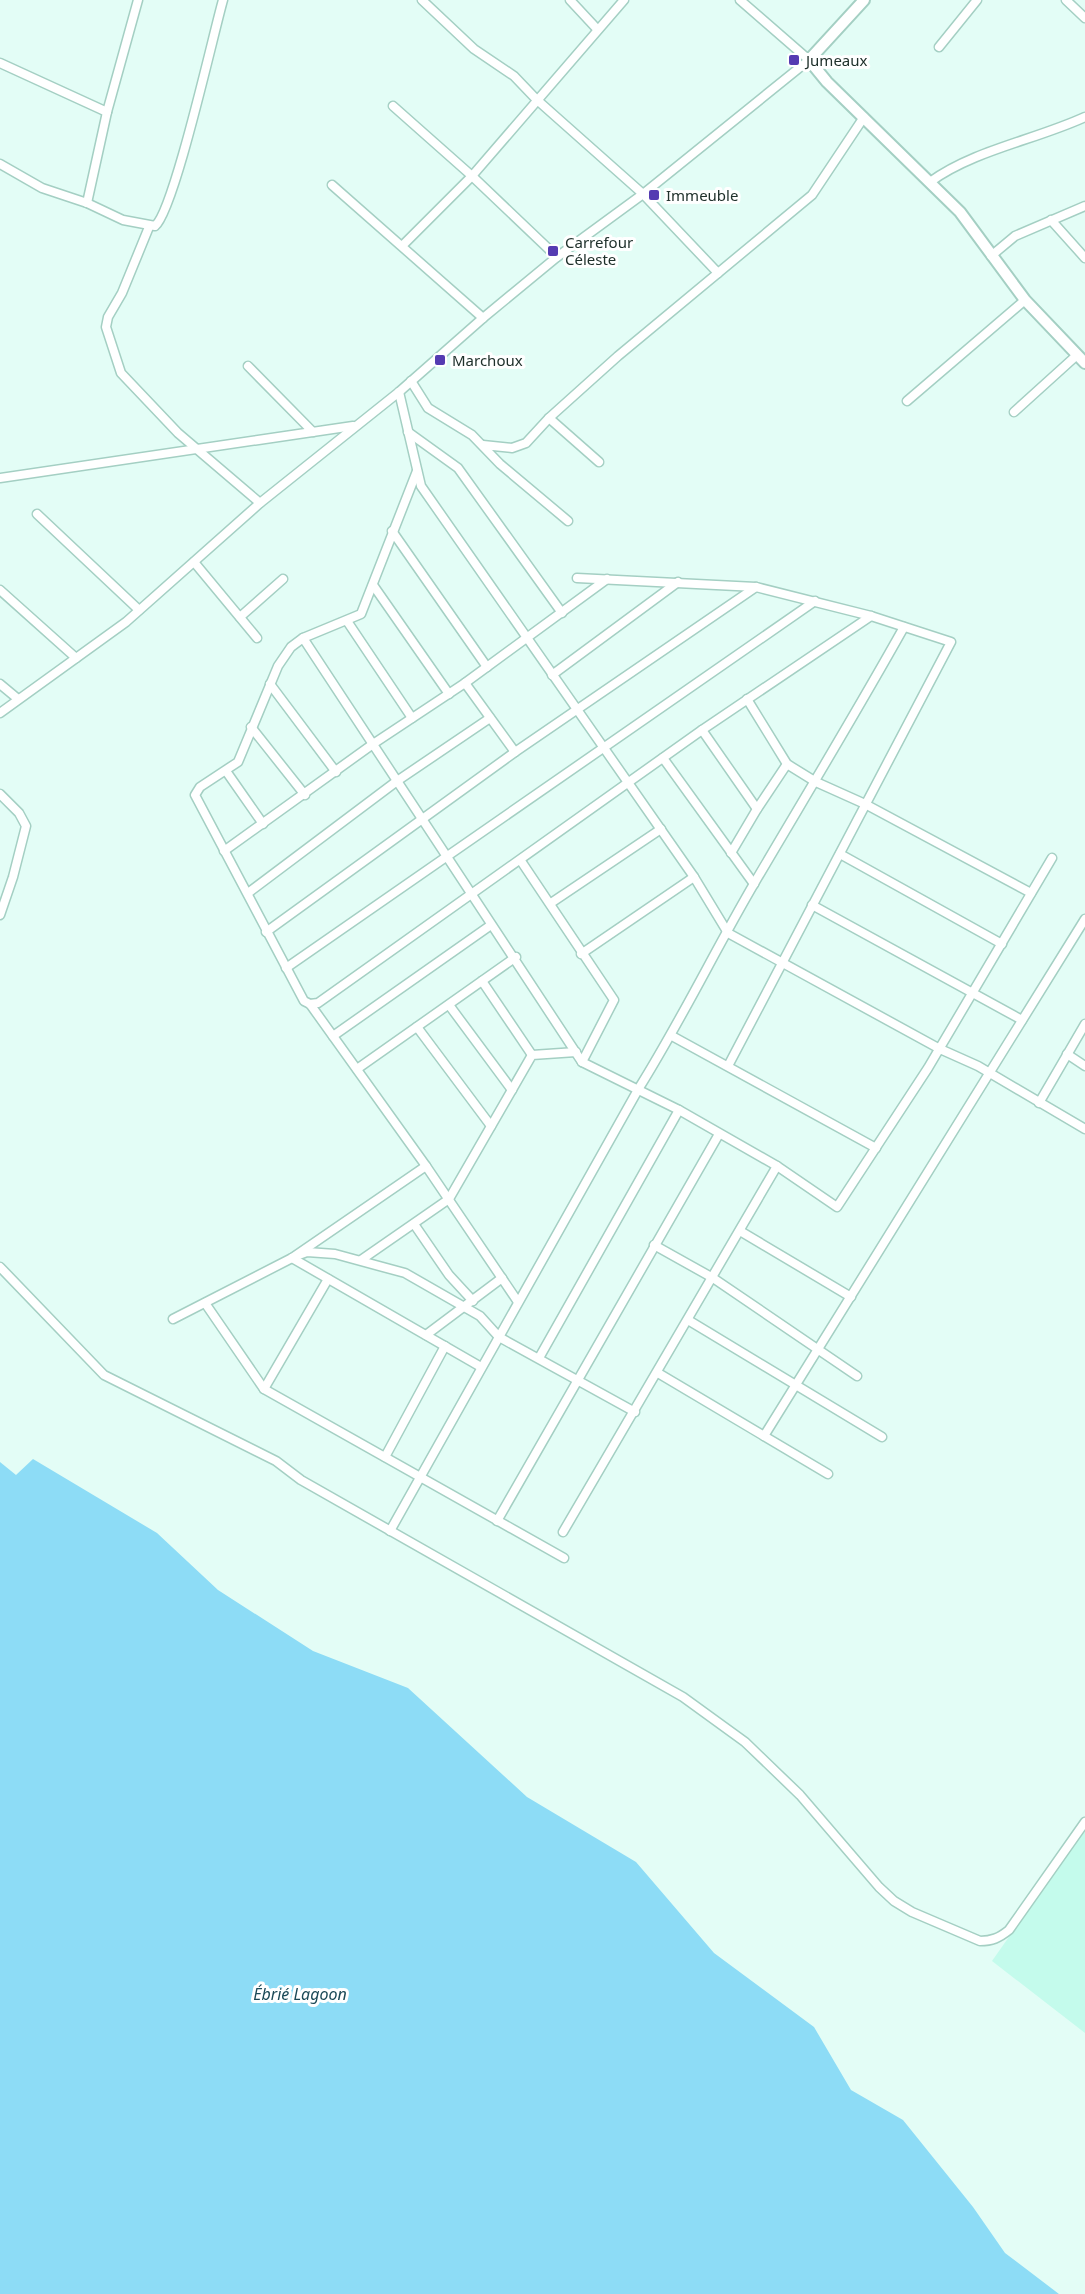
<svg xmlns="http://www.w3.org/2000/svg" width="1085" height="2294" font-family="'Noto Sans',sans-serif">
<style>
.built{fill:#c4fbec}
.water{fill:#8ddcf6}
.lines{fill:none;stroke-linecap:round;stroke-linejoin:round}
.minor-casing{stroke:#a4cfc3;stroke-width:11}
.tertiary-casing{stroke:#a4cfc3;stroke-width:14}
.minor{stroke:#fff;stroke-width:8}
.tertiary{stroke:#fff;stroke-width:10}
.poi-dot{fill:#553bb2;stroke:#fff;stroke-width:2}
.labels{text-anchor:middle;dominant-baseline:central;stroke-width:6;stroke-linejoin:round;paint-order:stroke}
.poi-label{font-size:15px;fill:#20312c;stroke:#fff;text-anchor:start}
.water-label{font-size:16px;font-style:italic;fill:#1b4957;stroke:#fff}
</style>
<rect width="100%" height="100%" fill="#e3fdf6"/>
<!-- built -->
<path class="built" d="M1085,1829V2033L992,1961Z"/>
<!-- water -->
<path class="water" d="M33,1459L157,1533L218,1590L313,1651L408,1688L527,1797L636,1862L714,1953L814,2027L851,2090L903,2120L973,2207L1005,2253L1059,2294H0V1462L16,1475Z"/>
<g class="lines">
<!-- minor casing -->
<g class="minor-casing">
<g id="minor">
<path d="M422,0L474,49L514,76L536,99L643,194L718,273"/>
<path d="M570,0L597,29"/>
<path d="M1066,0L1085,18"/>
<path d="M939,47L977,0"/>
<path d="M0,63L107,112"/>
<path d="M393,106L472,176L557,257"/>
<path d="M0,164L42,188L87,203L123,220L155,226C174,211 213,35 223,0"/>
<path d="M930,182C974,150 1035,140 1085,117"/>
<path d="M332,185L483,318"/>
<path d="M87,203L107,112L138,0"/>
<path d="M1051,220L1085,258"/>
<path d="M149,227L122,293L108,317L106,327L121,373L178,433L260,503"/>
<path d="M403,245L472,176L624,0"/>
<path d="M991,256L1015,236L1085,206"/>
<path d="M248,366L313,432"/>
<path d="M411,381L428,408L472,435L500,464L568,521"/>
<path d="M399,392L421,486L694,877L728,933L940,1049L978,1066L1085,1129"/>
<path d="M907,401L1025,300"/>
<path d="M1014,412L1077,355"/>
<path d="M549,418L599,462"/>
<path d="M408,432L458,468L562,613"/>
<path d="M483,445L512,448L526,443L549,418L618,356L812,195L864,117"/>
<path d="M417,471L361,614L303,638L291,647L278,666L238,762L200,787L195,795L304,1001L310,1004L426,1166L518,1302"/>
<path d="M0,478L353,426"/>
<path d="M37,514L139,610"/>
<path d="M392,531L487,667"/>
<path d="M194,562L257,638"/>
<path d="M577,578L756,587L871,616L951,642L728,1066"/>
<path d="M373,585L449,694"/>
<path d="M0,590L76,658"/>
<path d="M240,617L283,579"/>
<path d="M347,621L412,718"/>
<path d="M303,638L582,1062L679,1110L777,1166L837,1207L928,1068L1052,858"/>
<path d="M552,675L678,582"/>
<path d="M465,683L515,752"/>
<path d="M0,684L18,699"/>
<path d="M270,684L336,772"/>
<path d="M747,699L787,764L816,782L865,804L1031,893"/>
<path d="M0,713L126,622L260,503L399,392L483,318L557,257L643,194L809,60L740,0"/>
<path d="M251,727L305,795"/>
<path d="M702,730L757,809"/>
<path d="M663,758L754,884"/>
<path d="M226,771L263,824"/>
<path d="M0,794L19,813L26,826L13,877L0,915"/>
<path d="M224,851L373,744L465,683L607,579"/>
<path d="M731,853L757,809L787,764"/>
<path d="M840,854L1002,944"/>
<path d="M521,861L614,1000L582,1062"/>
<path d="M248,893L397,781L490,718"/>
<path d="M551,903L661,829"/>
<path d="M812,905L1022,1020"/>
<path d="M266,932L515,752L756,587"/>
<path d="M581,954L694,877"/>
<path d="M286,968L815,601"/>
<path d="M482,981L532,1055"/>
<path d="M310,1004L318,1003L702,730L871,616"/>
<path d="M449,1005L512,1090"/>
<path d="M417,1027L491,1126"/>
<path d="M333,1036L491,925"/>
<path d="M672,1036L876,1148"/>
<path d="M1067,1054L1085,1066"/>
<path d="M357,1069L516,957"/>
<path d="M1039,1103L1085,1024"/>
<path d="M414,1224L449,1275L473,1301"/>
<path d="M740,1231L851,1297"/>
<path d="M654,1245L713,1278L857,1376"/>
<path d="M296,1256L307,1252L335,1254L405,1273L480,1316L499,1337L635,1412"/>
<path d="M292,1258L481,1367"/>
<path d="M361,1260L449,1199L532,1055L576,1052"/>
<path d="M0,1267L104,1375L276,1461L301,1480L683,1697L745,1742L800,1795L879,1887L894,1901L912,1912L980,1941C992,1941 999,1938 1009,1930L1085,1822"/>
<path d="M205,1303L264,1389L564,1558"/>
<path d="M173,1319L292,1258L426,1166"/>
<path d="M688,1320L882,1437"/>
<path d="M426,1335L502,1278"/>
<path d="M539,1358L679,1110"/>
<path d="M658,1373L828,1474"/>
<path d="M264,1389L328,1279"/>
<path d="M764,1436L1085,919"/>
<path d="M385,1457L445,1346"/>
<path d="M497,1521L719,1134"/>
<path d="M390,1531L639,1088C681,1021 715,950 755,882C805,797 856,713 904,627"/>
<path d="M563,1532L777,1166"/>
</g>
</g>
<!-- tertiary casing -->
<g class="tertiary-casing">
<path id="tertiary" d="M864,0L809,60L827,82L960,212L1025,300L1085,363"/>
</g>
<!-- minor -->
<use href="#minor" class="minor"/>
<!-- tertiary -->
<use href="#tertiary" class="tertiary"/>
</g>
<!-- markers -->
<g class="poi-dot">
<rect x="788" y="54" width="12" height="12" rx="3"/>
<rect x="648" y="189" width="12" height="12" rx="3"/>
<rect x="547" y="245" width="12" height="12" rx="3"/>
<rect x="434" y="354" width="12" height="12" rx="3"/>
</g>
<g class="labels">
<!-- poi labels -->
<g class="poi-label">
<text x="806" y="60">Jumeaux</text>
<text x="666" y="195">Immeuble</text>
<text x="565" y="242">Carrefour<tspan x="565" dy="17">Céleste</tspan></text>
<text x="452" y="360">Marchoux</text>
</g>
<!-- water labels -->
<g class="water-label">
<text x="300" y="1994">Ébrié Lagoon</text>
</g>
</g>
</svg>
